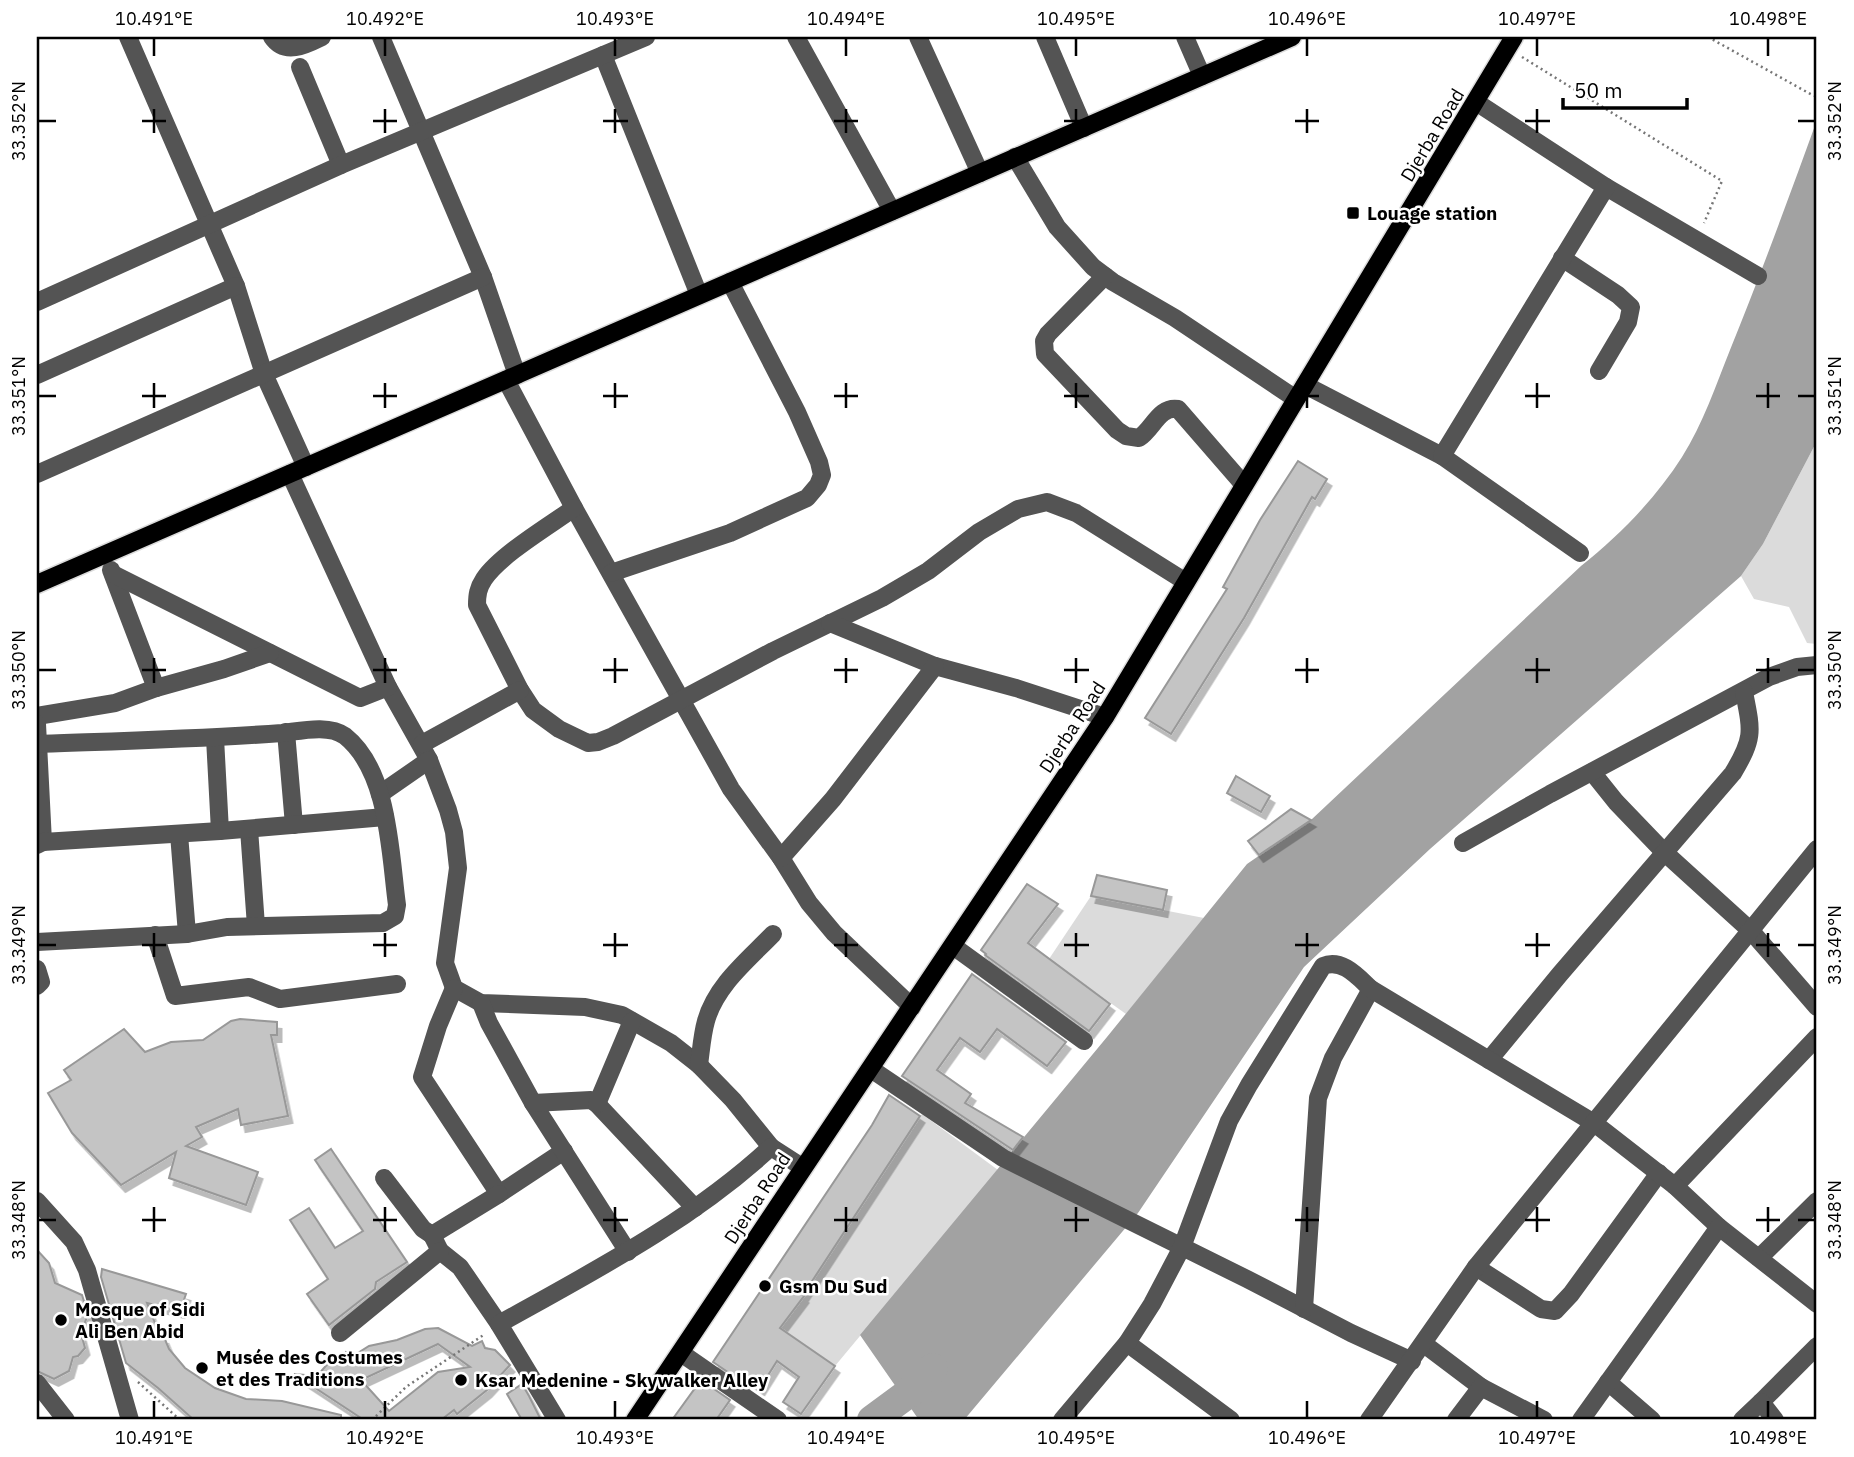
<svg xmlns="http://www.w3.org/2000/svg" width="1854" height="1457" font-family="'IBM Plex Sans',sans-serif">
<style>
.green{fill:#dbdbdb}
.water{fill:#a2a2a2}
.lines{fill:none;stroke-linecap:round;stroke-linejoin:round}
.river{stroke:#a2a2a2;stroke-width:30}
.building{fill:#c4c4c4;stroke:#989898;stroke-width:2;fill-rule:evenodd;filter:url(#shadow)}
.major-casing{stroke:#dbdbdb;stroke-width:21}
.path{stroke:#767676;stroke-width:2.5;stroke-dasharray:2 3.5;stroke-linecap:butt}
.minor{stroke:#545454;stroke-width:18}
.major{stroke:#000;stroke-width:18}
.ticks{fill:none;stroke:#000;stroke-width:2.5}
.poi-dot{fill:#000;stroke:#fff;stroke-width:2.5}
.labels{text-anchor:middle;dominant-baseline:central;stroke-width:5;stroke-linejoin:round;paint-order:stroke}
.street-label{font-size:19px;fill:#000;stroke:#fff}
.poi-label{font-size:19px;font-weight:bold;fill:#000;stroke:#fff;text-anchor:start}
.neatline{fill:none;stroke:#000;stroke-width:2.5}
.ticks-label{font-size:18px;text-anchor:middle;fill:#000}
</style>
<defs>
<filter id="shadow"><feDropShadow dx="4.5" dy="7" stdDeviation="0" flood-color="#0004"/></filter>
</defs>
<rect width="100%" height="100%" fill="#fff"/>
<!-- green -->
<g class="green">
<path d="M1817,441V644L1807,643L1789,607L1754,599L1741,576L1763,544Z"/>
<path d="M1091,896L1204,918L1126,1014L1049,959Z"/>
<path d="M922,1114L998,1170L835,1366L780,1329L804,1296L803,1295Z"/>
</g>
<!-- water -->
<path class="water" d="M1817,120V441L1763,544L1741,576L1430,849L1304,967L1138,1213L964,1420H919L860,1335L1107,1037L1247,864L1311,820L1581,566C1619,536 1656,498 1682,457C1703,424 1716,385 1730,350C1761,274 1789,197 1817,120Z"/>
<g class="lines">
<!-- river -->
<path class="river" d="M872,1420L910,1392L933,1368"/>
</g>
<!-- building -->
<g class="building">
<path d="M1298,461L1327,479L1315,499L1312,497L1244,618L1171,734L1145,718L1227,589L1223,587L1260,520Z"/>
<path d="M1236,776L1270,796L1261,812L1227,793Z"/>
<path d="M1291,809L1311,820L1259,855L1248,841Z"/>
<path d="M1097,875L1167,890L1163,910L1091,896Z"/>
<path d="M1027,884L1058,904L1028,943L1110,1004L1089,1031L985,955L986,954L981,950Z"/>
<path d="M972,974L1066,1042L1047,1066L997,1029L980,1052L960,1038L937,1070L971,1094L965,1103L1023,1137L1013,1150L902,1076Z"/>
<path d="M240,1019L277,1022V1035H271L288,1116L241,1125L238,1109L196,1127L202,1137L186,1146L258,1172L246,1205L169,1178L176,1152L121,1185L72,1133L48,1093L71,1080L64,1070L124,1029L145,1052L171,1042L203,1040L231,1021Z"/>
<path d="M889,1095L920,1116L803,1295L804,1296L780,1328L835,1366L801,1414L783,1402L799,1377L777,1361L760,1388L747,1379L744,1383L713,1362L872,1125Z"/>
<path d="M331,1149L407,1262L376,1282L375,1289L329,1325L307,1294L328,1279L290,1220L309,1208L335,1248L363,1231L315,1160Z"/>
<path d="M37,1250L49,1263L55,1283L82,1295L88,1314L81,1333L85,1348L78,1356L73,1357L69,1371L54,1379L37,1371Z"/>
<path d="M102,1269L186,1294L180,1311L147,1303L161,1338L164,1337L169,1349L185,1368L215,1388L246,1399L282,1401L341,1415V1420H194L158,1388L126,1363L101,1277Z"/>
<path d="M438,1328L472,1346L482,1341L485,1348L495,1350L510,1365L487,1390L457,1414L454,1410L441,1420H364L294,1374L317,1376L331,1360L336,1364L346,1352L353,1356L369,1346L397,1340L425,1329ZM438,1344L470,1367L438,1372L389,1411L361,1380Z"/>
<path d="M701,1380L730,1400L716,1420H672Z"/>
<path d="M522,1384L529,1396L541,1420H522L507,1394Z"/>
</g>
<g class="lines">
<!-- major casing -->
<g class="major-casing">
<g id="major">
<path d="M37,584L1292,37"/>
<path d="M635,1420L1105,717L1514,37"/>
</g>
</g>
<!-- path -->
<g class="path">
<path d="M1708,37L1814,96"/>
<path d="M1522,57L1722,181L1704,223"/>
<path d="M138,1382L180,1420"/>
<path d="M372,1420L406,1387L485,1334"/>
</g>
<!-- minor -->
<g class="minor">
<path d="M128,37L236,286L264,374L306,467"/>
<path d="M272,37C285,56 306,45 322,37"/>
<path d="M381,37L483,277L517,375"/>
<path d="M796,37L892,211"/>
<path d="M918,37L980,173"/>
<path d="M1045,37L1084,128"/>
<path d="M1185,37L1202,76"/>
<path d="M603,55L699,295"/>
<path d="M300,67L341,165"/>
<path d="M1476,102L1606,187L1758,276"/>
<path d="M1015,157L1057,227L1093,267L1113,282L1175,318L1296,399"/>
<path d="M1562,258L1618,295L1631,307L1628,322L1599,371"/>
<path d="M1105,276L1048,334L1044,341L1045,354L1117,430L1126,436L1139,438C1153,429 1159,406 1178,409L1244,485"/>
<path d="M37,302L341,165L646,37"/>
<path d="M37,375L236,286"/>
<path d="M506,380L574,508L731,789L781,858L809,903L834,933L912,1007"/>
<path d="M1305,385L1442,456L1580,553"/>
<path d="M1442,456L1606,187"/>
<path d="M37,474L483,277"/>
<path d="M290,474L388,687L429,760L448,810L454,832L458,868L445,963L454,988L481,1003L585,1007L622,1015L671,1043L699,1065L733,1100L771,1147"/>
<path d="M574,508C549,526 500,555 484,579C478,588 477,595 477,605L520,690L533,710L559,729L588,743L598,742L613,736L773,651L882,598L928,571L979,532L1018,509L1047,502L1076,513L1186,582"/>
<path d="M111,570L156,688"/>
<path d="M611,573L730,533L807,498L818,485L822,475L819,462L797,412L730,282"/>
<path d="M113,574L360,698L388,687"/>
<path d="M830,623L935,666L1016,688L1105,717"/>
<path d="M37,716L115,703L156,688L224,669L270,653"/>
<path d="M37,724L43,842L37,845"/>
<path d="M286,732L294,825"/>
<path d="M215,738L220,831"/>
<path d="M422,744L520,690"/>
<path d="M1592,772L1616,802L1664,852L1751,931L1817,1007"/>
<path d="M380,794L429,760"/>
<path d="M249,829L256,926"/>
<path d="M179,834L187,934"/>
<path d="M43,842L220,831L385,817"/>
<path d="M1463,843L1550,794L1769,677L1797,667L1817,665"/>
<path d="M781,858L833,799L935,666"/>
<path d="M155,935L175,996L249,987L280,999L397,984"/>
<path d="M37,942L187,934L227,927L383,923L395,916L397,905C390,853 389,771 345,736C329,724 300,731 282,733C201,739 120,741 38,744"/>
<path d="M953,946L1084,1041"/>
<path d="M37,969L41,982L37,986"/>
<path d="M454,988L438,1026L422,1077L499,1194L564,1151"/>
<path d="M481,1003L489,1023L533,1103L628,1252"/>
<path d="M1489,1060L1560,974L1733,773C1754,738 1752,732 1744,692"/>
<path d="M699,1065C701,1051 702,1035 706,1021C716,985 748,960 773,934"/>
<path d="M871,1069L1003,1158L1247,1279L1351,1333L1412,1361"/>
<path d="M533,1103L591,1100L597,1104L695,1208"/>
<path d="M597,1104L632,1021"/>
<path d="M384,1178L423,1229L432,1235"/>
<path d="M1675,1186L1817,1037"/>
<path d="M499,1194L432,1235L440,1251L460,1267L499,1324"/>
<path d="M37,1201L74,1242L87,1270L130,1420"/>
<path d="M1759,1258L1817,1201"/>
<path d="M1476,1267L1541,1309L1555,1311L1571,1294L1659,1173"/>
<path d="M1304,1309L1318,1098L1333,1058L1371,989"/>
<path d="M340,1333L440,1251"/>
<path d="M1127,1343L1231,1420"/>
<path d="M1424,1344L1481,1387"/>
<path d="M681,1353L778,1420"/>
<path d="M1608,1382L1652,1420"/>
<path d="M37,1383L66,1420"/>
<path d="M1761,1402L1817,1346"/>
<path d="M557,1420L499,1324C594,1271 691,1221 771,1147L802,1167"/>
<path d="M1062,1420L1127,1343L1152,1304L1182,1247L1229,1121L1249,1085L1323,966C1342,958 1358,977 1371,989L1594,1123L1675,1186L1719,1227L1817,1304"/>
<path d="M1369,1420L1476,1267L1817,849"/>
<path d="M1456,1420L1481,1387L1544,1420"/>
<path d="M1581,1420L1719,1227"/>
<path d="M1742,1420L1761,1402L1775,1420"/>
</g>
<!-- major -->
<use href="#major" class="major"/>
</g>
<!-- ticks -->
<path class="ticks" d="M154,38V56M385,38V56M615,38V56M846,38V56M1076,38V56M1307,38V56M1537,38V56M1768,38V56M154,109V133M385,109V133M615,109V133M846,109V133M1076,109V133M1307,109V133M1537,109V133M38,121H56M142,121H166M373,121H397M603,121H628M834,121H858M1064,121H1089M1295,121H1319M1525,121H1550M1798,121H1815M154,383V408M385,383V408M615,383V408M846,383V408M1076,383V408M1307,383V408M1537,383V408M1768,383V408M38,396H56M142,396H166M373,396H397M603,396H628M834,396H858M1064,396H1089M1295,396H1319M1525,396H1550M1756,396H1780M1798,396H1815M154,658V683M385,658V683M615,658V683M846,658V683M1076,658V683M1307,658V683M1537,658V683M1768,658V683M38,670H56M142,670H166M373,670H397M603,670H628M834,670H858M1064,670H1089M1295,670H1319M1525,670H1550M1756,670H1780M1798,670H1815M154,933V957M385,933V957M615,933V957M846,933V957M1076,933V957M1307,933V957M1537,933V957M1768,933V957M38,945H56M142,945H166M373,945H397M603,945H628M834,945H858M1064,945H1089M1295,945H1319M1525,945H1550M1756,945H1780M1798,945H1815M154,1207V1232M385,1207V1232M615,1207V1232M846,1207V1232M1076,1207V1232M1307,1207V1232M1537,1207V1232M1768,1207V1232M38,1220H56M142,1220H166M373,1220H397M603,1220H628M834,1220H858M1064,1220H1089M1295,1220H1319M1525,1220H1550M1756,1220H1780M1798,1220H1815M154,1401V1418M385,1401V1418M615,1401V1418M846,1401V1418M1076,1401V1418M1307,1401V1418M1537,1401V1418M1768,1401V1418"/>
<!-- markers -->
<g class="poi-dot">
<rect x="1346" y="206" width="14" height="14" rx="3.5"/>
<circle cx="765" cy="1286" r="7"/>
<circle cx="61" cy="1320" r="7"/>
<circle cx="202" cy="1368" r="7"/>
<circle cx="461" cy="1380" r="7"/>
</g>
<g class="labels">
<!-- street labels -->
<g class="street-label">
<text transform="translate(1432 135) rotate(-59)">Djerba Road</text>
<text transform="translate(1072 727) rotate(-57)">Djerba Road</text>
<text transform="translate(757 1198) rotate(-57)">Djerba Road</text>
</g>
<!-- poi labels -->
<g class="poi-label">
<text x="1367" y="213">Louage station</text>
<text x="779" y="1286">Gsm Du Sud</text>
<text x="75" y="1309">Mosque of Sidi<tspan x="75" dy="22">Ali Ben Abid</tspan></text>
<text x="216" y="1357">Musée des Costumes<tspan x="216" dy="22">et des Traditions</tspan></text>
<text x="475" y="1380">Ksar Medenine - Skywalker Alley</text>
</g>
</g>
<!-- border -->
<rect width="1854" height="1457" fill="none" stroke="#ffffff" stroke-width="77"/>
<!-- scale -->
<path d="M1563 98v10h124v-10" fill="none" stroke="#000000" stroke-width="3.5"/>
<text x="1574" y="98" font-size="21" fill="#000000" stroke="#ffffff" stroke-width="5" paint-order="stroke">50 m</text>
<rect x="38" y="38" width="1777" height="1380" class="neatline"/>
<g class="ticks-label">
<text x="154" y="25">10.491°E</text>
<text x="385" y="25">10.492°E</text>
<text x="615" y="25">10.493°E</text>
<text x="846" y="25">10.494°E</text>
<text x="1076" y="25">10.495°E</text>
<text x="1307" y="25">10.496°E</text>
<text x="1537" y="25">10.497°E</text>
<text x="1768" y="25">10.498°E</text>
<text transform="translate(19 121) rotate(-90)" y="6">33.352°N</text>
<text transform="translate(1835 121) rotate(-90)" y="6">33.352°N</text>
<text transform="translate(19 396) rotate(-90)" y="6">33.351°N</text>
<text transform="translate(1835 396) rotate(-90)" y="6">33.351°N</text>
<text transform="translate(19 670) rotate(-90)" y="6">33.350°N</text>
<text transform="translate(1835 670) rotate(-90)" y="6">33.350°N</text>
<text transform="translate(19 945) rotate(-90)" y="6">33.349°N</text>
<text transform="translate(1835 945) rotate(-90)" y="6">33.349°N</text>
<text transform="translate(19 1220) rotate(-90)" y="6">33.348°N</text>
<text transform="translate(1835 1220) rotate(-90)" y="6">33.348°N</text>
<text x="154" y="1444">10.491°E</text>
<text x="385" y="1444">10.492°E</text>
<text x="615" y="1444">10.493°E</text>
<text x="846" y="1444">10.494°E</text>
<text x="1076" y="1444">10.495°E</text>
<text x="1307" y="1444">10.496°E</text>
<text x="1537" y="1444">10.497°E</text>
<text x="1768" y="1444">10.498°E</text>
</g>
</svg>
